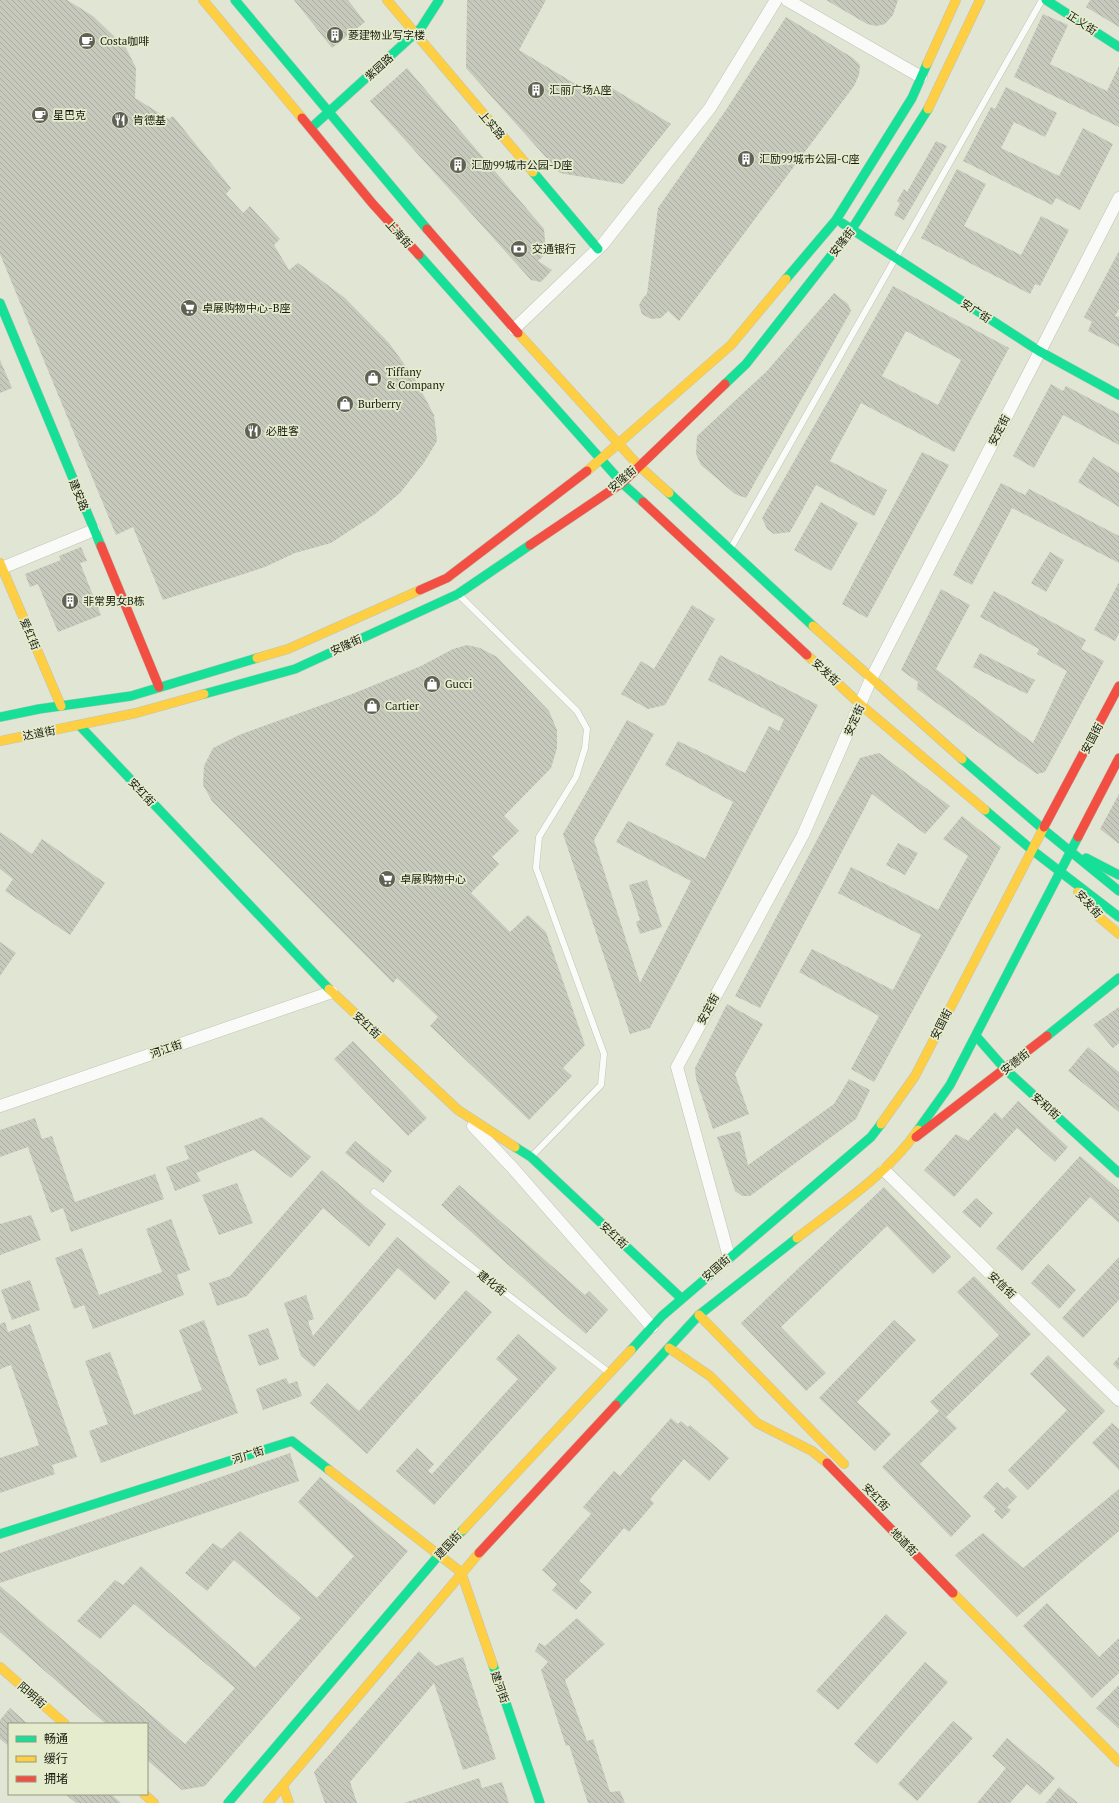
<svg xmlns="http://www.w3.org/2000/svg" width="1119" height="1803" font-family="'PT Serif','Noto Sans SC',serif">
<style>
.building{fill:url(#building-back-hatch);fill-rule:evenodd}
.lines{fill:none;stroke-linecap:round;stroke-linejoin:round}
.lane-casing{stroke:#c0c3b5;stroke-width:7}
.street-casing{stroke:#c0c3b5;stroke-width:13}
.fast-casing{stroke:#c0c3b5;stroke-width:10}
.slow-casing{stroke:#c0c3b5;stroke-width:10}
.jam-casing{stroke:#c0c3b5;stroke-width:10}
.lane{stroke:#fafbf9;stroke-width:6}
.street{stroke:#fafbf9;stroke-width:12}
.fast{stroke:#16e098;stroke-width:9}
.slow{stroke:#ffcf43;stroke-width:9}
.jam{stroke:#f24e42;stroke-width:9}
.labels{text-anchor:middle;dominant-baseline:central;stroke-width:3.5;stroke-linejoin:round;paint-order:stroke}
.street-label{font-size:11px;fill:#181a0f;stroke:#e5eccd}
.poi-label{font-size:11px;fill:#181a0f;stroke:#e5eccd;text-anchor:start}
</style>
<defs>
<pattern id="building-back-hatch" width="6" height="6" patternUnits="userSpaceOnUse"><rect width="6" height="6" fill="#c6c9bb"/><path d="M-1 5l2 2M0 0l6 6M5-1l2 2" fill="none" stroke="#a9aca0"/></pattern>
</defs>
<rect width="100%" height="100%" fill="#e1e5d4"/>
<!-- building -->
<g class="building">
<path d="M0,0H67L93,16L126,48L136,68L135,98L169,119L173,116L231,188L226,194L243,213L250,206L280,239L274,245L289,270L298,263L345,298L389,343L415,379L434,415L437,441L423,464L400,493L375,514L331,543L295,553L265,567L163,600L133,527L116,535L0,254Z"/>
<path d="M294,0H348L365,22L332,48Z"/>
<path d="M467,0H546L519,50L597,97L604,83L671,124L623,184L560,173L466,68Z"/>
<path d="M826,0H898L893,15L885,24L876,26L867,24Z"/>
<path d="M1090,0H1119V27L1086,7Z"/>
<path d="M1043,14L1068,25L1050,64L1107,91L1119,66V127L1014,77Z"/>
<path d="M786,17L853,58L860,65L859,75L854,86L679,321L668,311L661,318L651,319L642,314L639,305L643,298L647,294L658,208L726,110Z"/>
<path d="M407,68L544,229L546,253L538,261L552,270L541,282L531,280L370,101Z"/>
<path d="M1006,87L1057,113L1045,137L1014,122L1001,148L1059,176L1083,128L1113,144L1080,210L1056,198L1052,205L963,161L991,107L995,109Z"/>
<path d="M936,141L947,146L904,220L894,215L900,203L897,201L904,189L907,192Z"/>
<path d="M957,169L986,184L964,226L1021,255L1041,216L1069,230L1040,286L1035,284L1030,294L921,238Z"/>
<path d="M1119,251V309L1115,316L1119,317V347L1088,331L1092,322L1084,317Z"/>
<path d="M893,286L1009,348L954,452L861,403L830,461L887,490L874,516L816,485L790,532L774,534L767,529L762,518ZM906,331L961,360L938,405L882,376Z"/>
<path d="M834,293L848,304L851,311L746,498L735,494L701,465L696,454L697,436L767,371Z"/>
<path d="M0,360L12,388L0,393Z"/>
<path d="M1051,384L1063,391L1066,386L1119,414V445L1063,415L1034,468L1013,456Z"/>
<path d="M922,452L949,465L867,618L842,604Z"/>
<path d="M1093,457L1119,473V507L1078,482Z"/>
<path d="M1001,483L1025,495L1029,489L1119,536V563L1012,508L972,585L953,575Z"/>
<path d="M821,502L858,523L831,571L794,550Z"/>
<path d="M81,547L87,561L80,563L101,615L58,632L38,584L30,587L25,574L61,560L59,556Z"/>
<path d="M1050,552L1064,560L1046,592L1031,583Z"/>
<path d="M1119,582V633L1115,641L1094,630Z"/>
<path d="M941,589L970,605L936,669L1033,743L1067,671L1037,654L1039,649L980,617L994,591L1086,640L1081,649L1104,661L1045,772L1037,774L917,689L918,682L901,670Z"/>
<path d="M692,605L715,619L665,705L648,709L621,694L641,661L654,669Z"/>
<path d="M467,645L480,648L497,657L549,711L557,730V748L551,768L504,816L519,831L492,857L499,864L471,893L510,932L528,915L546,932L585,1045L563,1068L572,1076L529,1120L430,1026L438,1017L397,978L393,983L212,801L203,785L204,766L213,748L239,735L352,694L421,666L453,649Z"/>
<path d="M980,653L1035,680L1027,694L973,667Z"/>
<path d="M720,655L818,705L650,1028L630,1034L563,834L627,720L654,734L594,840L640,983L691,881L616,842L628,821L705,859L733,802L665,765L678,741L745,773L769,726L779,731L784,719L708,680Z"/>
<path d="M879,753L950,806L925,834L872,794L760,1008L735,996L860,758Z"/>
<path d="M1119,794V844L1100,829Z"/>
<path d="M962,816L1001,847L874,1082L851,1069L879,1016L799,972L812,949L893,990L921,935L838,893L851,867L938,910L968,856L943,839Z"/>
<path d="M0,832L32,854L42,839L105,883L70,935L5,891L13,879L0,869Z"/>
<path d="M898,843L918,853L905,875L886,865Z"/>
<path d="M647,880L662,927L640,934L636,922L640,920L629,885Z"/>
<path d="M0,942L16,953L0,976Z"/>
<path d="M727,1004L763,1024L735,1074L749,1114L713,1129L696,1079L695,1068Z"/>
<path d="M1119,1007V1043L1113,1048L1093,1025Z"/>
<path d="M353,1041L427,1118L408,1136L334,1059Z"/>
<path d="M1088,1047L1119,1072V1112L1068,1071Z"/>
<path d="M849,1079L870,1090L856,1119L750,1196H742L735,1191L717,1137L740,1131L748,1165L834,1104Z"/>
<path d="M1018,1101L1068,1147L1055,1162L1017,1128L954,1197L924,1170L956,1134L968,1141L995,1112L1002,1119Z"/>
<path d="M262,1117L311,1157L291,1178L254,1150L196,1173L201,1181L175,1191L166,1167L189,1159L184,1146Z"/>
<path d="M35,1118L42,1139L52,1136L75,1202L155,1174L164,1199L71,1232L63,1208L51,1213L28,1147L0,1157V1130Z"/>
<path d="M355,1141L392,1171L383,1183L345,1153Z"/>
<path d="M1080,1156L1119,1190V1223L1090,1197L1022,1271L996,1248Z"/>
<path d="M322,1170L386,1224L369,1247L323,1208L247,1296L217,1306L209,1283L230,1276Z"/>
<path d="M237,1183L253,1223L219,1235L202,1195Z"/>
<path d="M459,1185L585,1295L589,1291L608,1310L586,1334L441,1205Z"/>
<path d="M884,1187L951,1257L933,1274L887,1226L781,1327L826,1373L806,1391L741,1323Z"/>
<path d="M976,1198L993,1213L980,1228L962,1212Z"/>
<path d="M31,1215L41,1240L0,1255V1224Z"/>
<path d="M171,1219L190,1270L177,1275L184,1295L93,1329L84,1305L74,1309L55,1258L82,1248L99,1295L162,1272L146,1229Z"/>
<path d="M397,1237L450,1282L435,1300L398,1268L314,1367L301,1356L284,1303L306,1295L314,1319L308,1321L313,1336Z"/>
<path d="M1119,1257V1300L1083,1338L1062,1318Z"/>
<path d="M1048,1264L1076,1290L1059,1309L1031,1283Z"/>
<path d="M974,1276L1031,1334L946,1417L957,1428L920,1464L971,1516L951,1537L882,1467L939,1411L930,1402L999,1335L957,1292Z"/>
<path d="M30,1280L40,1310L12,1320L1,1290Z"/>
<path d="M466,1290L492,1312L367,1454L310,1403L327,1383L359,1411Z"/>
<path d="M204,1320L238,1413L101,1463L89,1431L108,1424L85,1361L110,1352L134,1415L202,1390L179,1330Z"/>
<path d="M894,1320L916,1340L857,1402L891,1434L875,1451L819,1398Z"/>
<path d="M5,1322L8,1332L30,1324L77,1457L52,1465L55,1474L0,1493V1458L39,1445L11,1365L0,1369V1324Z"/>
<path d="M268,1328L279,1359L259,1366L248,1335Z"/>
<path d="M518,1334L557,1368L434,1505L396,1471L417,1448L434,1464L428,1471L432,1474L518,1379L496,1359Z"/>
<path d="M1048,1355L1105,1411L1028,1490L1008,1470L1067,1410L1030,1374Z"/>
<path d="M1119,1357V1370L1113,1364Z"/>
<path d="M286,1378L289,1384L297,1381L302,1396L263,1410L256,1389Z"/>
<path d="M671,1418L678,1424L681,1421L688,1427L690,1425L729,1458L709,1481L684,1459L650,1499L654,1503L629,1532L624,1528L579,1581L592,1592L576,1610L552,1590L557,1584L542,1570L591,1514L583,1507L614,1471L620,1476Z"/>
<path d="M1112,1423L1119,1429V1470L1092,1443Z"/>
<path d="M290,1453L299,1481L0,1583V1553Z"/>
<path d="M320,1477L408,1551L205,1786L182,1790L147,1760V1724H106L0,1632V1586L185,1744L235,1688L134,1604L100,1639L77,1621L115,1580L123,1585L141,1566L255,1668L301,1618L234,1560L207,1591L185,1573L213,1543L222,1549L240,1531L317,1598L354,1556L298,1502Z"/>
<path d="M997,1482L1004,1489L1007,1487L1017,1497L1007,1507L1011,1510L1002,1519L994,1511L996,1509L983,1497Z"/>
<path d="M1119,1489V1531L1017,1617L955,1555L983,1533L1023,1568Z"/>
<path d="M1047,1603L1099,1657L1119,1638V1673L1092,1698L1023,1626Z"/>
<path d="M886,1614L907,1633L838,1710L816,1691Z"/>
<path d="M577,1618L605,1644L565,1680L587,1741L593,1739L610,1792L620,1791L625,1803H588L569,1745L566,1746L541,1670L548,1662L535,1651L539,1643L545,1646Z"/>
<path d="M419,1651L436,1666L463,1657L496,1759L463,1770L434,1683L350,1782L357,1803H325L314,1772Z"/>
<path d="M925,1662L948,1682L877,1764L854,1744Z"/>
<path d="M1119,1685V1729L1096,1708Z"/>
<path d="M10,1708L28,1724H9V1746L0,1739V1720Z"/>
<path d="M953,1721L973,1738L917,1801L898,1784Z"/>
<path d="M1007,1738L1055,1778L1040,1795L1027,1784L1010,1803H977L1006,1768L992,1756Z"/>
<path d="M479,1778L482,1788L502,1782L509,1803H404Z"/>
<path d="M1059,1787L1078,1803H1046Z"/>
<path d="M65,1794H111L121,1803H76Z"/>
</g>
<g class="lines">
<!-- lane casing -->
<g class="lane-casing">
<g id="lane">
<path d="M731,548L1042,0"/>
<path d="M459,595L577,711L587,729L585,748L576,777L539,837L536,868L604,1054L601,1085L532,1156"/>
<path d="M374,1192L607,1371"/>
</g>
</g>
<!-- street casing -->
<g class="street-casing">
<g id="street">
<path d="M787,0L921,77"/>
<path d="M514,329L603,244L710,108L776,0"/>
<path d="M2,568L94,530"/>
<path d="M0,1106L332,992"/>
<path d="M473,1126L511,1166L652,1327"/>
<path d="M884,1170L1119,1400"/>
<path d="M729,1257L677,1067L803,835L871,679L1119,198"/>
</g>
</g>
<!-- fast casing -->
<g class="fast-casing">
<g id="fast">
<path d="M235,0L427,229"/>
<path d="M1046,0L1119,47"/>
<path d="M311,128L421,28L439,0"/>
<path d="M533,172L598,249"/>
<path d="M842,223L1039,351L1119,395"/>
<path d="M419,255L622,483L643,502"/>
<path d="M786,279L836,220L912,98L927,64"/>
<path d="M0,303L101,546"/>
<path d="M725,384L746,364L852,229L928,109"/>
<path d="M669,493L813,626"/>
<path d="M204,694L295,669L458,594L530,545"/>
<path d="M0,717L39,709L131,696L257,658"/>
<path d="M79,725L329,989"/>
<path d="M962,759L1043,829L1119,891"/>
<path d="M985,810L1032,850L1119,917"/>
<path d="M1086,858L1119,875"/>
<path d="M976,1036L1005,1069L1119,1173"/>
<path d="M1047,1036L1119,978"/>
<path d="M918,1130L950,1085L1078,837"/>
<path d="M515,1147L531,1157L681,1298"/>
<path d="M631,1350L662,1316L871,1137L881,1124"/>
<path d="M616,1405L699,1315L797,1238"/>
<path d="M0,1534L292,1441L329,1470"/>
<path d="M493,1665L540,1803"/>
<path d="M228,1803L439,1555L463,1530"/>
</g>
</g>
<!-- slow casing -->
<g class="slow-casing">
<g id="slow">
<path d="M203,0L302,118"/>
<path d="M387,0L533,172"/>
<path d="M927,64L956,0"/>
<path d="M928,109L980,0"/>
<path d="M518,333L638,465L669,493"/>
<path d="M587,471L731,345L786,279"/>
<path d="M0,563L61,706"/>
<path d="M813,626L962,759"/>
<path d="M807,655L861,705L985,810"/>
<path d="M257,658L288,649L420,590"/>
<path d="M0,741L136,713L204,694"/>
<path d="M1078,892L1100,918L1119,934"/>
<path d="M329,989L458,1110L515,1147"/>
<path d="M881,1124L915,1076L1044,827"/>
<path d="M797,1238C839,1205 887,1175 918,1130"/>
<path d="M699,1315L844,1464"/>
<path d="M669,1348L710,1376L757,1423L812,1451L827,1463"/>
<path d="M329,1470L461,1572L493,1665"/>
<path d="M463,1530L631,1350"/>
<path d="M953,1593L1119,1762"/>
<path d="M0,1667L65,1724"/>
<path d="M283,1786L289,1803"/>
<path d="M144,1794L154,1803"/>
<path d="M268,1803L479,1553"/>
</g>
</g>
<!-- jam casing -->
<g class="jam-casing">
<g id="jam">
<path d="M302,118L372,203L419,255"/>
<path d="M427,229L518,333"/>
<path d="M643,502L807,655"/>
<path d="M530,545L622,483L725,384"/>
<path d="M101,546L159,687"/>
<path d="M420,590L447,578L587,471"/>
<path d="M1044,827L1119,686"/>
<path d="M1078,837L1119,758"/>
<path d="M916,1137L1047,1036"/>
<path d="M827,1463L953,1593"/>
<path d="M479,1553L616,1405"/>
</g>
</g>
<!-- lane -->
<use href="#lane" class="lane"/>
<!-- street -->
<use href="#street" class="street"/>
<!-- fast -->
<use href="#fast" class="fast"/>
<!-- slow -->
<use href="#slow" class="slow"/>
<!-- jam -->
<use href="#jam" class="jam"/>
</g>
<!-- icons -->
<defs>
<g id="building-disc" transform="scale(0.9)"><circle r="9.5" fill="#5e6154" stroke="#e5eccd"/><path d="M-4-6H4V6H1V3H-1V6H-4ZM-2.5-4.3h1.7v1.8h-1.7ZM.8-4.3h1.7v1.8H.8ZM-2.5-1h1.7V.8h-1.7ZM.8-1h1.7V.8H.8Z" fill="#fff"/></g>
<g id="cafe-disc" transform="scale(0.9)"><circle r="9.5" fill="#5e6154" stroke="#e5eccd"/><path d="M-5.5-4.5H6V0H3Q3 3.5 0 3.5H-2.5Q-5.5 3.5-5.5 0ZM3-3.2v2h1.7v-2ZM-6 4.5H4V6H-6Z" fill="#fff"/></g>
<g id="restaurant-disc" transform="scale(0.9)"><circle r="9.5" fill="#5e6154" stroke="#e5eccd"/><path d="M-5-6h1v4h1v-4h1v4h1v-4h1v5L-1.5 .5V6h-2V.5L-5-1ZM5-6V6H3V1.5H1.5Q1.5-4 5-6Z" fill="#fff"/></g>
<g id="bank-disc" transform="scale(0.9)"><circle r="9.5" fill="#5e6154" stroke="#e5eccd"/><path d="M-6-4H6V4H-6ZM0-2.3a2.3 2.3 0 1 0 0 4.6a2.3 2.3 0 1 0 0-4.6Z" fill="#fff"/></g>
<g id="supermarket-disc" transform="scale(0.9)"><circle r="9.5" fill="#5e6154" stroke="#e5eccd"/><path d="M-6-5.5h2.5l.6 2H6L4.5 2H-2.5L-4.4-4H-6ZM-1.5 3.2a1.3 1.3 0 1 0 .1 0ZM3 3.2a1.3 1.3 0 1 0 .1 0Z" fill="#fff"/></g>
<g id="shop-disc" transform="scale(0.9)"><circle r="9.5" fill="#5e6154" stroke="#e5eccd"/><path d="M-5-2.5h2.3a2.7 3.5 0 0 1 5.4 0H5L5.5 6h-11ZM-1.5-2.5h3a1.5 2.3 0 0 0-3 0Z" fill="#fff"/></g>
</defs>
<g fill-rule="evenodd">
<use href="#building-disc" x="335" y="35"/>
<use href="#cafe-disc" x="87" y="41"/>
<use href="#building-disc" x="536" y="90"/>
<use href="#cafe-disc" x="40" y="115"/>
<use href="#restaurant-disc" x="120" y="120"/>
<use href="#building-disc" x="746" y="159"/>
<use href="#building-disc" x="458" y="165"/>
<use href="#bank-disc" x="519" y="249"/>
<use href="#supermarket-disc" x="189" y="308"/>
<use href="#shop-disc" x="373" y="378"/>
<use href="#shop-disc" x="345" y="404"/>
<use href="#restaurant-disc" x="253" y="431"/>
<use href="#building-disc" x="70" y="601"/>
<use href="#shop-disc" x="432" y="684"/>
<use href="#shop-disc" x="372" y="706"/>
<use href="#supermarket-disc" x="387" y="879"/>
</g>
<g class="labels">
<!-- street labels -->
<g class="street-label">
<text transform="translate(1082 23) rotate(33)">正义街</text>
<text transform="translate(379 67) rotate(-42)">紫园路</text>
<text transform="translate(492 125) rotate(50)">上实路</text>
<text transform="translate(399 234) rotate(48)">上海街</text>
<text transform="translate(842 242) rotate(-52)">安隆街</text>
<text transform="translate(976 311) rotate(33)">安广街</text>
<text transform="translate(999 430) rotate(-63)">安定街</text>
<text transform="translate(622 479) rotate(-41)">安隆街</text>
<text transform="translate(79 495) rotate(68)">建安路</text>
<text transform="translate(30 634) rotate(67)">爱红街</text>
<text transform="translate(346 645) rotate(-25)">安隆街</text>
<text transform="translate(826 672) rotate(43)">安发街</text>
<text transform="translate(854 720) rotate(-66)">安定街</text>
<text transform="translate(39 733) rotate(-11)">达道街</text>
<text transform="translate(1092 738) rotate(-62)">安国街</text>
<text transform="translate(142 792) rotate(47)">安红街</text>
<text transform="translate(1089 904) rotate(48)">安发街</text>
<text transform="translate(708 1009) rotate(-62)">安定街</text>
<text transform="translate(941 1024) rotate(-63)">安国街</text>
<text transform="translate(367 1025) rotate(43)">安红街</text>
<text transform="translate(166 1049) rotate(-19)">河江街</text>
<text transform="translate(1015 1062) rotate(-38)">安德街</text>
<text transform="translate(1046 1106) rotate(42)">安和街</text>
<text transform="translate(614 1235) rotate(43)">安红街</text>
<text transform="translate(716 1268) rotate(-41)">安国街</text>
<text transform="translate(492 1283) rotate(38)">建化街</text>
<text transform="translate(1002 1285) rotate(44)">安信街</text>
<text transform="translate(248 1455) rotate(-18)">河广街</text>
<text transform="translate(876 1497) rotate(46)">安红街</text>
<text transform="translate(904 1542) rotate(46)">地道街</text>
<text transform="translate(448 1545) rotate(-47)">建国街</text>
<text transform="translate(500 1687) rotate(71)">建河街</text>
<text transform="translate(32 1695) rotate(41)">阳明街</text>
</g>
<!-- poi labels -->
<g class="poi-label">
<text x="348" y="35">菱建物业写字楼</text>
<text x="100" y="41">Costa咖啡</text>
<text x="549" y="90">汇丽广场A座</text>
<text x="53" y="115">星巴克</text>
<text x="133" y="120">肯德基</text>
<text x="759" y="159">汇励99城市公园-C座</text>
<text x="471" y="165">汇励99城市公园-D座</text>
<text x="532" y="249">交通银行</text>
<text x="202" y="308">卓展购物中心-B座</text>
<text x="386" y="372">Tiffany<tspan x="386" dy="13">&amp; Company</tspan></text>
<text x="358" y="404">Burberry</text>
<text x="266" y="431">必胜客</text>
<text x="83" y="601">非常男女B栋</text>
<text x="445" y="684">Gucci</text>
<text x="385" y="706">Cartier</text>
<text x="400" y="879">卓展购物中心</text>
</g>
</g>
<!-- legend -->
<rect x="8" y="1723" width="140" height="72" fill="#e5eccd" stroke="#939881"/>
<rect x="16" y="1736" width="20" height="6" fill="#16e098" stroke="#939881"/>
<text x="44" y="1743" font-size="12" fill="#181a0f">畅通</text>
<rect x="16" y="1756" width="20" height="6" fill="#ffcf43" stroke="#939881"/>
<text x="44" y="1763" font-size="12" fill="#181a0f">缓行</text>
<rect x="16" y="1776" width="20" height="6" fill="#f24e42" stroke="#939881"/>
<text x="44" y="1783" font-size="12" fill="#181a0f">拥堵</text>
</svg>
